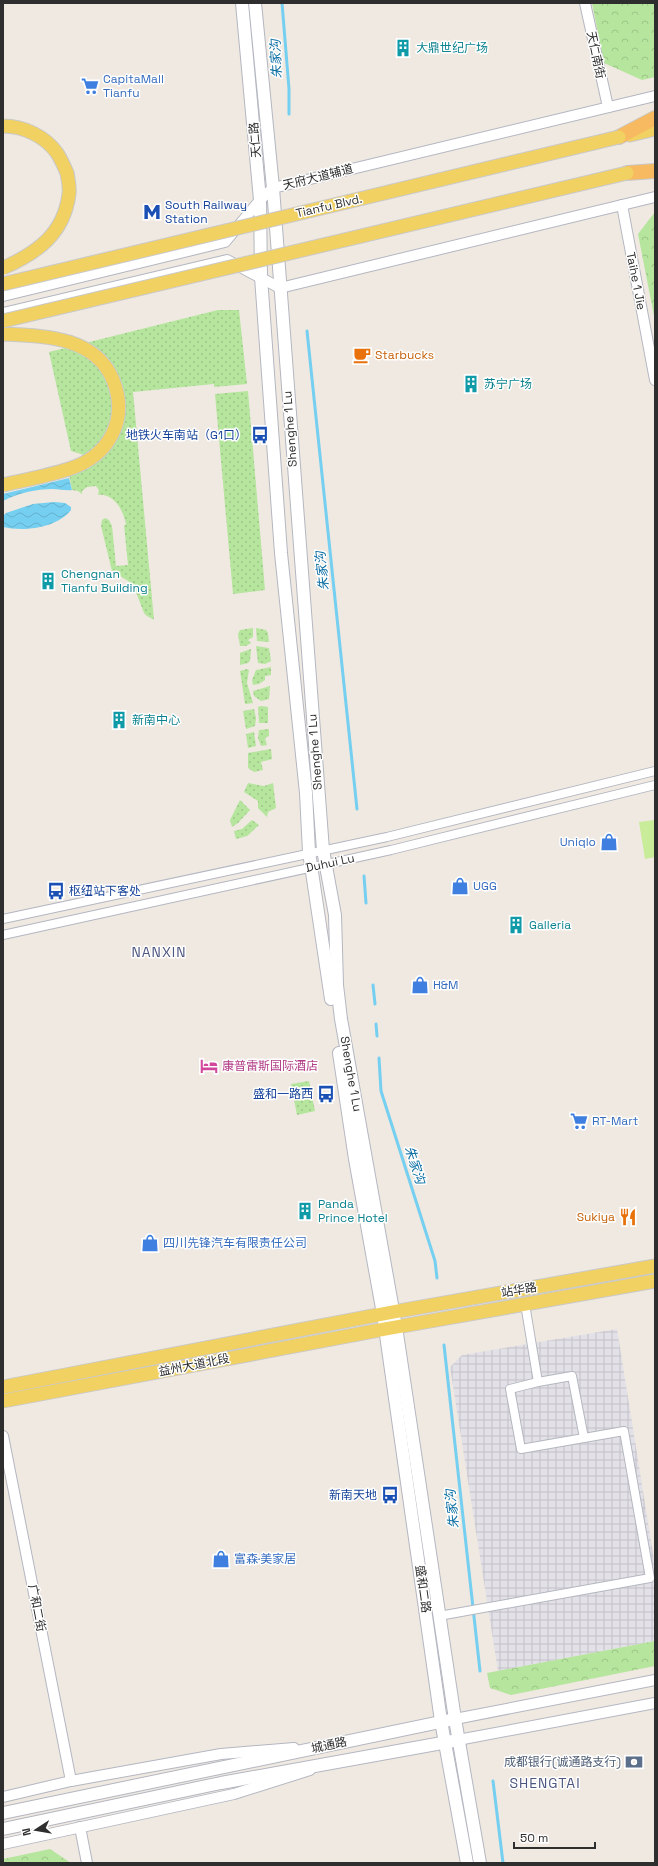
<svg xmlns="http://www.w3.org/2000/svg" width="658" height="1866" font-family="'Space Grotesk','Noto Sans SC',sans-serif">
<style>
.industrial{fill:url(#industrial-grid)}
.grass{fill:url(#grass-dots)}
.park{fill:url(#park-crowns)}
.pitch{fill:#c9ec9a}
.water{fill:url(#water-waves)}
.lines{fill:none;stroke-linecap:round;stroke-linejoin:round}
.stream{stroke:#75cff0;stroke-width:3}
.minor-casing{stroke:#b4b7c1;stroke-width:10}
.tertiary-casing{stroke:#b4b7c1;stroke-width:12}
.secondary-casing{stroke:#b4b7c1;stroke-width:14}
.primary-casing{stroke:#c9c9c9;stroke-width:15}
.trunk-casing{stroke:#c9c9c9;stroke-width:16}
.minor{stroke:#fff;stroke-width:8}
.tertiary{stroke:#fff;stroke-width:10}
.secondary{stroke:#fff;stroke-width:12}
.primary{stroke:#f2d163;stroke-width:13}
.trunk{stroke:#f8ba60;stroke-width:14}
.primary-bridge-casing{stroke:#c9c9c9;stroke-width:15;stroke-linecap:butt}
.primary-bridge{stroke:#f2d163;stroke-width:13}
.labels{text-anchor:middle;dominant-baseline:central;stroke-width:3;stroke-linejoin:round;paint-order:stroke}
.culture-label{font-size:12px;fill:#0d838f;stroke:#fff;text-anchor:start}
.street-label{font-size:12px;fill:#2e2e2e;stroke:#fff}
.shop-label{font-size:12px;fill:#366cbe;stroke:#fff;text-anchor:start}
.transit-label{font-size:12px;fill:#164399;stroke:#fff;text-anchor:end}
.food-label{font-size:12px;fill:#c56008;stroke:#fff;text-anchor:start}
.hotel-label{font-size:12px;fill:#b23c85;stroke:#fff;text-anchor:start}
.service-label{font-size:12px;fill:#4e5e75;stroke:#fff;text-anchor:end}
.water-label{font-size:13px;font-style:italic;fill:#0d6fa3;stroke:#fff}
.quarter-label{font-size:14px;letter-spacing:1px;fill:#4d5680;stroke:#fff}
</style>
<defs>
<pattern id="industrial-grid" width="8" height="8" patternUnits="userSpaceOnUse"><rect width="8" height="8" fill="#e3e1e8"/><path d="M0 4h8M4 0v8" fill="none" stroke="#c3c1c7"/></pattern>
<pattern id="grass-dots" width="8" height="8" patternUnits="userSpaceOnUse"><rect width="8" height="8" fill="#b6e59e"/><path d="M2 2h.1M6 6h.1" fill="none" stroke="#9dc588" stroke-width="1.8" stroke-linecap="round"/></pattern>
<pattern id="park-crowns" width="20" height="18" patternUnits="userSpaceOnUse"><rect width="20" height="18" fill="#b6e59e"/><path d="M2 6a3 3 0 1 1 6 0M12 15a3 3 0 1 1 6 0" fill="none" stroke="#9dc588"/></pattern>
<pattern id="water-waves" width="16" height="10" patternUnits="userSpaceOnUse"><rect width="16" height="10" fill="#75cff0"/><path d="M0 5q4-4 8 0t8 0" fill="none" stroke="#66b2ce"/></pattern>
</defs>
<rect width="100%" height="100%" fill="#efe9e1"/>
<!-- industrial -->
<path class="industrial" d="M617,1329L655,1566V1641L498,1671L450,1367L462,1355Z"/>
<!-- grass -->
<g class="grass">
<path d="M218,310H239L247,384L214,387V384L133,392L154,620L147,616L144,613L133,584L112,571L101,526L102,520L105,518L109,520L112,526L116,566L128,565L124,525H126C124,511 114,493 98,495L99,490L96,486L87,487L82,491V494L78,491L72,490L69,474L94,458L71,451L49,352Z"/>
<path d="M248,391L265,590L233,594L215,394Z"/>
<path d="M253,628V637L248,640L251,643L246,646H240L238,634L240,630Z"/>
<path d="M256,628L266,630L268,633L269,642L257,641Z"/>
<path d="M256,646L269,648L271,661L265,664L258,663Z"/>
<path d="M251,649L250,661L248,663L240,665V653Z"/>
<path d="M271,667V675L265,676V680L259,684L253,685L252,680L256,670Z"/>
<path d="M247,669L249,670L247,683L253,703L245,704L240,671Z"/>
<path d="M270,686L269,699L261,701L254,696L253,691Z"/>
<path d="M261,706L268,707V723H259L258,707Z"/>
<path d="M254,709L256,718L255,726L246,729L243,711Z"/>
<path d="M269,729V736L265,738L267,745L261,746L258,738L259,730Z"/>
<path d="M254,732L256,746L248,748L246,734Z"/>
<path d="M271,749L272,759L261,762L263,770L254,772L248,768V753Z"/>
<path d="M248,783L264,786L273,783L276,808L268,812L267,817L258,808V801L244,792Z"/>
<path d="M240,800L250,810L238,823L232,827L230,820Z"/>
<path d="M252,820L259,825L247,836L236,839L234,831L242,829Z"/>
<path d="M309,1081L315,1111L297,1115L291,1084Z"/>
</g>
<!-- park -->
<g class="park">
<path d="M592,3H655V77L642,80L604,63Z"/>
<path d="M655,212V321L638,234Z"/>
<path d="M655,1641V1666L511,1695L490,1688L487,1673Z"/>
<path d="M50,1849L71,1863H3V1859Z"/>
</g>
<!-- pitch -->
<path class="pitch" d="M655,820V857L645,859L639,822Z"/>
<!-- water -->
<g class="water">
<path d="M69,478L72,490C66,491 59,489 53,489C36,489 18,493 3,501V494Z"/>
<path d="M54,502L65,503L71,507V510C57,528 24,532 3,527V516L6,513L33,504Z"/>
</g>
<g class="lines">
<!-- stream -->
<g class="stream">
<path d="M282,3L289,89V114"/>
<path d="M307,331L357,809"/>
<path d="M364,876L366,903"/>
<path d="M373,985L375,1004"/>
<path d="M376,1024L377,1036"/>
<path d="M379,1058L381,1091L435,1261L437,1278"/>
<path d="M444,1345L480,1671"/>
<path d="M493,1781L503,1863"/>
</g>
<!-- minor casing -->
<g class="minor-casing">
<g id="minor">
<path d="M3,919L387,837L655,771"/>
<path d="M3,935L391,850L655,785"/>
<path d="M525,1304L538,1382L510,1389L521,1449L584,1438"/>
<path d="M439,1616L650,1578L624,1431L584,1438L572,1376L538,1382"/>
</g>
</g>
<!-- tertiary casing -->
<g class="tertiary-casing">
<g id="tertiary">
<path d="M585,3L608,107"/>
<path d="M622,205L655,380"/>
<path d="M3,296L225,242L260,200L273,188L655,96"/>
<path d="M3,313L227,260L280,288L655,197"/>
<path d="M3,1436L71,1781"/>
<path d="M455,1719L655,1680"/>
<path d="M458,1740L655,1703"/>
<path d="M3,1797L71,1781L221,1754L294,1748"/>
<path d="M80,1827L87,1863"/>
<path d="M3,1844L234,1794L310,1770"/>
</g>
</g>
<!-- secondary casing -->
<g class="secondary-casing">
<g id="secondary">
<path d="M242,3L260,200L261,277L281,553L306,793L309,852L331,999"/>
<path d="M255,3L273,188L323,850L335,915L337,985L341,1019L396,1327L455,1719L480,1863"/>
<path d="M339,1053L355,1159L383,1314L441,1721L467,1863"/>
<path d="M3,1813L450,1720"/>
<path d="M3,1829L221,1783L453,1741"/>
</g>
</g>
<!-- primary casing -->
<g class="primary-casing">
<g id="primary">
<path d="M3,126C23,126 45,136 57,153C61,159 64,166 67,173"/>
<path d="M630,135L655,129"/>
<path d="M3,334C43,336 95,336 113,380"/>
<path d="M3,1387L393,1312L655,1266"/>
<path d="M3,1401L385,1329L655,1281"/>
</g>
</g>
<!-- trunk casing -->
<g class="trunk-casing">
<g id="trunk">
<path d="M619,137L655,118"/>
<path d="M627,173L655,171"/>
</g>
</g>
<!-- minor -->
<use href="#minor" class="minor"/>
<!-- tertiary -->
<use href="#tertiary" class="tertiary"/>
<!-- secondary -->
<use href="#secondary" class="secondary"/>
<!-- primary -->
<use href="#primary" class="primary"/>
<!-- trunk -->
<use href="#trunk" class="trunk"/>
<!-- primary-bridge casing -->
<g class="primary-bridge-casing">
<g id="primary-bridge">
<path d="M3,268C37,253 64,234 69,194C70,187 68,179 67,173"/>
<path d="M3,284L619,137"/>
<path d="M3,321L627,173"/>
<path d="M3,485C25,480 47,476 69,469C109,456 129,420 113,380"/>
</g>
</g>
<!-- primary-bridge -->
<use href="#primary-bridge" class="primary-bridge"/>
</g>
<!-- icons -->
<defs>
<g id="building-bare" transform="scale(1.38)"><path d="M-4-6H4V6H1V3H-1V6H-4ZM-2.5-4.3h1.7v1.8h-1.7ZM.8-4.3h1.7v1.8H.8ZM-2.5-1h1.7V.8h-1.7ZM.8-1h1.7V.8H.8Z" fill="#0f9aa8" stroke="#fff" stroke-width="2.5" paint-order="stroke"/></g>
<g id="supermarket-bare" transform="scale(1.38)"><path d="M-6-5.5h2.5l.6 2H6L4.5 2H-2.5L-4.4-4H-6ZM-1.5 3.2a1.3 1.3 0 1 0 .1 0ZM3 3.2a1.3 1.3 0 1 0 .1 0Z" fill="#3f7fe0" stroke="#fff" stroke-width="2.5" paint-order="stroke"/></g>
<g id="metro-bare" transform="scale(1.38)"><path d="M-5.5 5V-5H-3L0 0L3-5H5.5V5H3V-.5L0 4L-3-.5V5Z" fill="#1a4fb4" stroke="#fff" stroke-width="2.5" paint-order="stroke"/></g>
<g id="cafe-bare" transform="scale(1.38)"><path d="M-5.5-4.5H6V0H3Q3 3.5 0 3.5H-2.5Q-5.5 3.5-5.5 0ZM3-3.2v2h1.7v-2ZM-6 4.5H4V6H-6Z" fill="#e8710a" stroke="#fff" stroke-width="2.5" paint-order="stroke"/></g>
<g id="bus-bare" transform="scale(1.38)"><path d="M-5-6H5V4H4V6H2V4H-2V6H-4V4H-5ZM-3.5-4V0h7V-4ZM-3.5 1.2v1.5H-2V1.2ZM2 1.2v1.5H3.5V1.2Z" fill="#1a4fb4" stroke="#fff" stroke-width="2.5" paint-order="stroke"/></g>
<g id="shop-bare" transform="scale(1.38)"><path d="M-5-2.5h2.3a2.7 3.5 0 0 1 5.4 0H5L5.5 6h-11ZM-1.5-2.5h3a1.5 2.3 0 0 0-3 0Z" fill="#3f7fe0" stroke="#fff" stroke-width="2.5" paint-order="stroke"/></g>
<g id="hotel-bare" transform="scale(1.38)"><path d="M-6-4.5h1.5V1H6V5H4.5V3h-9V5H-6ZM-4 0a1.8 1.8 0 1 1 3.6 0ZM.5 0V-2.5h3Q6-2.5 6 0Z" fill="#d1479c" stroke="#fff" stroke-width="2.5" paint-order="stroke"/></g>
<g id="restaurant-bare" transform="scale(1.38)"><path d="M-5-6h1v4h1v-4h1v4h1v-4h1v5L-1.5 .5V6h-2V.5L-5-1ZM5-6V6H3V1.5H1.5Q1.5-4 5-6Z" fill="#e8710a" stroke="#fff" stroke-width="2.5" paint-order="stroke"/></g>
<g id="bank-bare" transform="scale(1.38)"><path d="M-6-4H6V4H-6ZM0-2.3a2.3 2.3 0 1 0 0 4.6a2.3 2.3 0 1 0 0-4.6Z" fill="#5c6f8a" stroke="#fff" stroke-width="2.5" paint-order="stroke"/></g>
</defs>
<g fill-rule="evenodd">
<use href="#building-bare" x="403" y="48"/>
<use href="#supermarket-bare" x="90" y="86"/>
<use href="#metro-bare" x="152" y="212"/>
<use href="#cafe-bare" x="362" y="355"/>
<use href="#building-bare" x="471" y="384"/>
<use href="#bus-bare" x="260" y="435"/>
<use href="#building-bare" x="48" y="581"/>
<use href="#building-bare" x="119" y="720"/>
<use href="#shop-bare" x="609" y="842"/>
<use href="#shop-bare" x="460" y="886"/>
<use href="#bus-bare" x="56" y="891"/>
<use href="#building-bare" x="516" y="925"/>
<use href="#shop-bare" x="420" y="985"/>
<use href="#hotel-bare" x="209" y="1066"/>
<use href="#bus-bare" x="326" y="1094"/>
<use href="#supermarket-bare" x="579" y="1121"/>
<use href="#building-bare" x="305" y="1211"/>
<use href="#restaurant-bare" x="628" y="1217"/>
<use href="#shop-bare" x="150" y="1243"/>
<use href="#bus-bare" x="390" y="1495"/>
<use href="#shop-bare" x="221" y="1559"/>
<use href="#bank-bare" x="634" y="1762"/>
</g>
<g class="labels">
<!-- culture labels -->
<g class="culture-label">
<text x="416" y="48">大鼎世纪广场</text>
<text x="484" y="384">苏宁广场</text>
<text x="61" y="574">Chengnan<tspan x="61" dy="14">Tianfu Building</tspan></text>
<text x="132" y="720">新南中心</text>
<text x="529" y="925">Galleria</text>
<text x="318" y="1204">Panda<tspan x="318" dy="14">Prince Hotel</tspan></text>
</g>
<!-- street labels -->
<g class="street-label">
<text transform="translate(596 55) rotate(78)">天仁南街</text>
<text transform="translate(255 140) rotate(-95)">天仁路</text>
<text transform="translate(318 177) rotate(-14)">天府大道辅道</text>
<text transform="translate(329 206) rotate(-13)">Tianfu Blvd.</text>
<text transform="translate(636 281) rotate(79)">Taihe 1 Jie</text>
<text transform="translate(290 429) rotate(-94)">Shenghe 1 Lu</text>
<text transform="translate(315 752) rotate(-94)">Shenghe 1 Lu</text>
<text transform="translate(330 863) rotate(-12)">Duhui Lu</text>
<text transform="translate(351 1074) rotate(80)">Shenghe 1 Lu</text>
<text transform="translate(519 1290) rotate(-10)">站华路</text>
<text transform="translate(194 1365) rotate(-11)">益州大道北段</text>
<text transform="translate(423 1589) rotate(82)">盛和二路</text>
<text transform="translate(37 1608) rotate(79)">广和二街</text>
<text transform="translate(329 1745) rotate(-12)">城通路</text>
</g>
<!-- shop labels -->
<g class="shop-label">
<text x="103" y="79">CapitaMall<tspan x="103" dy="14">Tianfu</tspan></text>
<text x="596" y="842" text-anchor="end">Uniqlo</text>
<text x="473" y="886">UGG</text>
<text x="433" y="985">H&amp;M</text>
<text x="592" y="1121">RT-Mart</text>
<text x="163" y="1243">四川先锋汽车有限责任公司</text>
<text x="234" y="1559">富森·美家居</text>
</g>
<!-- transit labels -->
<g class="transit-label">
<text x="165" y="205" text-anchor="start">South Railway<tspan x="165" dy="14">Station</tspan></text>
<text x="247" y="435">地铁火车南站（G1口）</text>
<text x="69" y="891" text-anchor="start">枢纽站下客处</text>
<text x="313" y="1094">盛和一路西</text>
<text x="377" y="1495">新南天地</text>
</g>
<!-- food labels -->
<g class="food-label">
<text x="375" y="355">Starbucks</text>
<text x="615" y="1217" text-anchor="end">Sukiya</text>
</g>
<!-- hotel labels -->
<g class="hotel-label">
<text x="222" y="1066">康普雷斯国际酒店</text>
</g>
<!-- service labels -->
<g class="service-label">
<text x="621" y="1762">成都银行(诚通路支行)</text>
</g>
<!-- water labels -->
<g class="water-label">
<text transform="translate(276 59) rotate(-93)">朱家沟</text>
<text transform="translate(322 571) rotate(-96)">朱家沟</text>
<text transform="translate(415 1165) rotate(72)">朱家沟</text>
<text transform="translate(452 1509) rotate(-96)">朱家沟</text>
</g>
<!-- quarter labels -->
<g class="quarter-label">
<text x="159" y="952">NANXIN</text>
<text x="545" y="1783">SHENGTAI</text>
</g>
</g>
<!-- border -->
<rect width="658" height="1866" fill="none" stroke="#2e2e2e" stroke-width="8"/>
<!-- north arrow -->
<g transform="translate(36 1830) rotate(258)" stroke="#ffffff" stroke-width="3" paint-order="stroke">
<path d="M0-3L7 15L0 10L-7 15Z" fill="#2e2e2e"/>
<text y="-6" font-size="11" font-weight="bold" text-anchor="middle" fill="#2e2e2e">N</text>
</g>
<!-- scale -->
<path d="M514 1842v6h81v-6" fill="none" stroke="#2e2e2e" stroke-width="2"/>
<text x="520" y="1842" font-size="12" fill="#2e2e2e" stroke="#ffffff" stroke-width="3" paint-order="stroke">50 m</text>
</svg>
